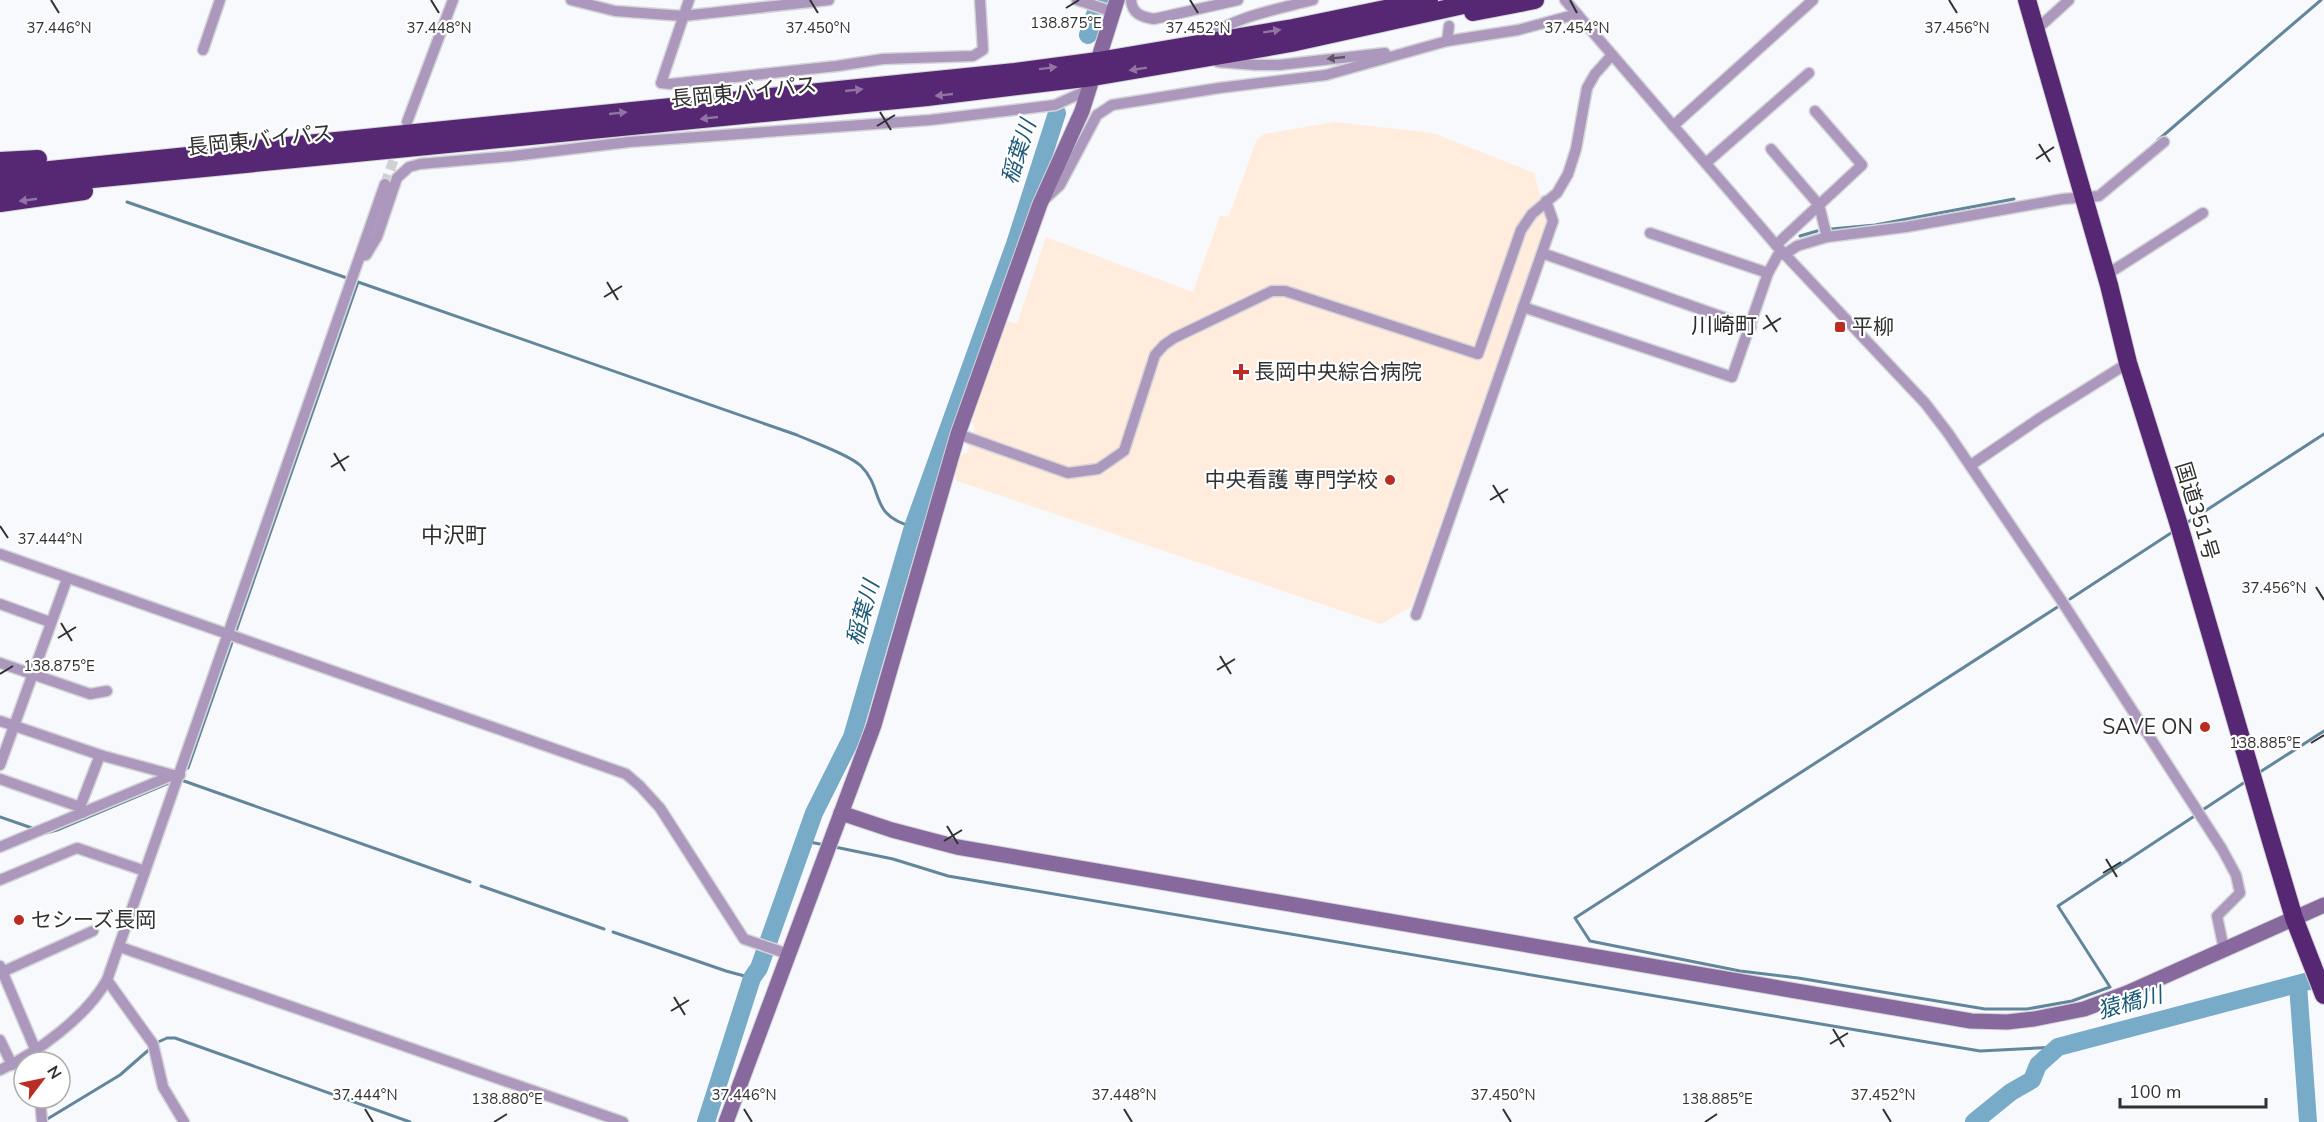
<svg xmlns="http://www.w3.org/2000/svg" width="2324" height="1122" font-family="'Nunito Sans','Noto Sans JP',sans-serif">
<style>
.medical{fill:#ffecdc}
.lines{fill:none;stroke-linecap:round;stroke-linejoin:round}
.stream{stroke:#62869b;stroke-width:3}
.river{stroke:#77abc8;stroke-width:18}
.street-tunnel{stroke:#d0d1d4;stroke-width:10;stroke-dasharray:10 5;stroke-linecap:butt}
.street-casing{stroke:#d4d5d8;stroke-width:13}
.secondary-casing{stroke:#d4d5d8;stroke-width:17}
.highway-casing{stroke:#d4d5d8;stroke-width:20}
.street{stroke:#ac98bd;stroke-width:10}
.secondary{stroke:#87699e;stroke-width:15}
.highway{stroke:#562773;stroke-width:18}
.oneway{fill:#9173a4}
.oneway2{fill:#5c5563}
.ticks{fill:none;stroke:#313132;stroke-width:2}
.poi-dot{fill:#bb2d23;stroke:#fff;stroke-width:2}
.labels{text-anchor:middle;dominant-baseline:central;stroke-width:4.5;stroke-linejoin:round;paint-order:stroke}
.street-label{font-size:21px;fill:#313132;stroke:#fff}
.poi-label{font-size:21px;fill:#313132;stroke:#fff;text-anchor:start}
.water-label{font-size:22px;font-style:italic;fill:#1a5a78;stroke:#fff}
.neighbourhood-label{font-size:22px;fill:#2e2e30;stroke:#fff}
.ticks-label{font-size:15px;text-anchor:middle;fill:#313132;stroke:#fff;stroke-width:4.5;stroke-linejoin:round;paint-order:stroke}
</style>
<rect width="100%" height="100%" fill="#f8f9fc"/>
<!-- medical -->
<path class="medical" d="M1335,122L1433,133L1534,173L1547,221L1411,607L1381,624L957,481L954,473L960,456L967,453L975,428L972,421L1007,321L1017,324L1046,237L1193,292L1220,216H1229L1257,139L1264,134Z"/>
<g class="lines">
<!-- stream -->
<g class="stream">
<path d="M2158,140L2321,0"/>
<path d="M127,202L347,278"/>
<path d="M1831,229L1875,225L2014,199"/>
<path d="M1800,236L1817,231"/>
<path d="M2185,524L2324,434"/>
<path d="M2070,599L2174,531"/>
<path d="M2059,606L1575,918L1590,941L1740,971L1798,978L1985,1009H2027L2072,1001L2110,987L2058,906L2196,815"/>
<path d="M188,768L358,282L797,435C813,442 850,455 861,466C885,490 868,515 913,527"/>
<path d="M2260,772L2324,731"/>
<path d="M184,781L470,882"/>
<path d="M2201,811L2245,782"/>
<path d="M0,817L32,828"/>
<path d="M46,833L57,830L171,782"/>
<path d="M804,841L825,845"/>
<path d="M835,847L893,859L948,876L1980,1051L2058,1047"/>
<path d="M481,886L604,929"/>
<path d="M613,932L726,971L752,978"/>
<path d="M156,1043L167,1038H175L410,1122"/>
<path d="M44,1121L120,1075L152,1047"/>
</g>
<!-- river -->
<g class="river">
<path d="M1088,35L1100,0"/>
<path d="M2298,985L2308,1122"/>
<path d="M706,1122L752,978L759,968L814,813L852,737L913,527L1015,244L1057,113"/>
<path d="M1974,1122L2011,1092L2032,1080L2038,1065L2058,1047L2324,977"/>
</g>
<!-- street-tunnel -->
<path class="street-tunnel" d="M385,184L399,145"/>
<!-- street casing -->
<g class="street-casing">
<g id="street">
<path d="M571,0L615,11L683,16L829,0"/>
<path d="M689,0L661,83L670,84L837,66L883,59L973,56L983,50L980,0"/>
<path d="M1077,0L1114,12"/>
<path d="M1131,0C1132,14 1142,17 1154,19L1238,0"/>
<path d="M1565,0L1776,245L1925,403L1948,433L2061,600L2222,849L2236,875L2240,893L2217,916L2224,949"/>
<path d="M2036,30L2069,0"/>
<path d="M1202,39C1241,15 1270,11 1313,0"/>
<path d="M1447,41L1449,26"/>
<path d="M203,50L220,0"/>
<path d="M1218,62L1256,65H1279L1385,53"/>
<path d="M407,122L453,0"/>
<path d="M1673,126L1813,0"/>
<path d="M1771,149L1819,205L1827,237"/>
<path d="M1706,163L1809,73"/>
<path d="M1046,198L1060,185L1097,115L1112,105L1219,88L1326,75L1447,41L1518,30L1577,14"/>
<path d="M1650,233L1768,273"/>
<path d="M1776,245L1862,165L1815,111"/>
<path d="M1542,253L1751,327"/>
<path d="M360,256L366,255L377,237L397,178L409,167L420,164L513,156L629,142L930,120L1055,105L1088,90"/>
<path d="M2106,275L2203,213"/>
<path d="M1523,307L1732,377L1768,273L1778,255L1785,254L1797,246L1827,237L1906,227L2063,199L2099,196L2164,142"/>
<path d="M958,434L1068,473L1098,469L1124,451L1155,355L1164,345L1174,338L1272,291H1285L1478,354L1521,230L1532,214L1557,193L1568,174L1576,149L1587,88L1595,74L1612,55"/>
<path d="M1971,465L2040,418L2128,363"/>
<path d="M0,554L626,774L640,786L660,808L744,939L788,954"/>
<path d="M0,604L50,622"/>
<path d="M1416,615L1553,221L1546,201"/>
<path d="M0,663L90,694L107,691"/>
<path d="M0,721L100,755L173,775"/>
<path d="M0,765L67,579"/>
<path d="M0,779L80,807L82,813"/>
<path d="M80,807L100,755"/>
<path d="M0,847L173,775H180"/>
<path d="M0,880L77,848L145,871"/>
<path d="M120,947L623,1122"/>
<path d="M0,966L36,1051L37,1062"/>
<path d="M0,973L93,931"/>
<path d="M107,980L153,1044L163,1087L184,1122"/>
<path d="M0,1040L12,1065"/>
<path d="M0,1070C37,1053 87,1016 107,980L385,184"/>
<path d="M40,1098L42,1122"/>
</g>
</g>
<!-- secondary casing -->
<g class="secondary-casing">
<g id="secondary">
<path d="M841,813L892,830L957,847L1971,1021L2007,1022L2034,1019L2084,1009L2127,993L2324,905"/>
<path d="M726,1122L874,725L958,434L1040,204L1082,111L1117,0"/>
</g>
</g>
<!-- highway casing -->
<g class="highway-casing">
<g id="highway">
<path d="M2027,0L2109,285L2128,363L2178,522L2271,841L2294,918L2324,995"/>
<path d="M1473,12L1535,0"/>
<path d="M0,161L38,159"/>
<path d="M0,175L1015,72L1098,61L1293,28L1429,0"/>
<path d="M0,188L927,97L1093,77L1291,43L1486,0"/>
<path d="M0,203L84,191"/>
</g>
</g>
<!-- street -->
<use href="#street" class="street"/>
<!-- secondary -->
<use href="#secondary" class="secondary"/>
<!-- highway -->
<use href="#highway" class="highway"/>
</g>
<!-- one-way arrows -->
<defs><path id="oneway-solid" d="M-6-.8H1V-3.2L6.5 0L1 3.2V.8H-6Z" transform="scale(1.5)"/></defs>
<g class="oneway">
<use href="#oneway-solid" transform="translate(1272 31) rotate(-9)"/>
<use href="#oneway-solid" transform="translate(1048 68) rotate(-7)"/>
<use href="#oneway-solid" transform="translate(1138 69) rotate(171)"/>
<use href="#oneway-solid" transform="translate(854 90) rotate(-6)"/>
<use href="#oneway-solid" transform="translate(944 95) rotate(174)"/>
<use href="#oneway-solid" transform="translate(618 113) rotate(-6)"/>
<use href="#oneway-solid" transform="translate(709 118) rotate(174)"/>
<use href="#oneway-solid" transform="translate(28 200) rotate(172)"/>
</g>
<use class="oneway2" href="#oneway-solid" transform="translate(1336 58) rotate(174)"/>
<!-- ticks -->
<path class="ticks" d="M51,0L59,13M431,0L439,13M810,0L818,13M1190,0L1198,13M1570,0L1577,13M1949,0L1957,13M1066,8L1079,0M880,112L891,130M877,126L895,115M2039,144L2050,162M2036,159L2054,147M607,282L618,300M604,297L622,286M1766,315L1777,332M1763,329L1781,318M334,453L345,471M331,467L349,456M1493,485L1504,503M1490,500L1508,489M0,526L8,538M2316,587L2324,600M61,623L72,641M58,638L76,627M1220,656L1231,674M1217,670L1235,659M0,674L13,666M2311,743L2324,735M947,826L958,844M944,841L962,830M2106,859L2117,877M2103,873L2121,862M674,997L685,1015M671,1011L689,1000M1833,1029L1844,1047M1830,1044L1848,1033M365,1109L373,1122M744,1109L752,1122M1124,1109L1132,1122M1503,1109L1511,1122M1883,1109L1891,1122M494,1122L507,1114M1705,1122L1717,1114"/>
<!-- markers -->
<g class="poi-dot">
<rect x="1834" y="321" width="12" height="12" rx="3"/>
<path d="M1238 363h6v6h6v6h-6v6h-6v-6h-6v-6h6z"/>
<circle cx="1390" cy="480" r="6"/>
<circle cx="2205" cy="727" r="6"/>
<circle cx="19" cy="920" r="6"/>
</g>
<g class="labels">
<!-- street labels -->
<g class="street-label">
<text transform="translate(744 92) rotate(-6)">長岡東バイパス</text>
<text transform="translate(260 140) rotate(-6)">長岡東バイパス</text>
<text transform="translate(2197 511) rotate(73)">国道351号</text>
</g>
<!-- poi labels -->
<g class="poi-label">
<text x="1852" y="327">平柳</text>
<text x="1254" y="372">長岡中央綜合病院</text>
<text x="1378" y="480" text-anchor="end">中央看護 専門学校</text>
<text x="2193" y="727" text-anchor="end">SAVE ON</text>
<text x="31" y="920">セシーズ長岡</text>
</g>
<!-- water labels -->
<g class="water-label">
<text transform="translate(1019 152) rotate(-72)">稲葉川</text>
<text transform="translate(863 613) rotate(-74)">稲葉川</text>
<text transform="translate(2130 1003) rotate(-15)">猿橋川</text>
</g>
<!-- neighbourhood labels -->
<g class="neighbourhood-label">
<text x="1724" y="326">川崎町</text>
<text x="454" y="536">中沢町</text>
</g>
</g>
<g class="ticks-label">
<text x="1066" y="28">138.875°E</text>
<text x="59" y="33">37.446°N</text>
<text x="439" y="33">37.448°N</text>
<text x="818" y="33">37.450°N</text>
<text x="1198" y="33">37.452°N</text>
<text x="1577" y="33">37.454°N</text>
<text x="1957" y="33">37.456°N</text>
<text x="50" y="544">37.444°N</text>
<text x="2274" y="593">37.456°N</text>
<text x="59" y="671">138.875°E</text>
<text x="2265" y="748">138.885°E</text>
<text x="365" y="1100">37.444°N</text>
<text x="744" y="1100">37.446°N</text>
<text x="1124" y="1100">37.448°N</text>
<text x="1503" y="1100">37.450°N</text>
<text x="1883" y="1100">37.452°N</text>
<text x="507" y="1104">138.880°E</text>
<text x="1717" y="1104">138.885°E</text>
</g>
<!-- north arrow -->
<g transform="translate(42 1080) rotate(58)"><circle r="28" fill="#ffffff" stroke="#adadad" stroke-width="1.5"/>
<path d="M0-4.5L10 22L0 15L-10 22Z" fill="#bb2d23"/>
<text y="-9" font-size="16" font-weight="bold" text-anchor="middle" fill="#313132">N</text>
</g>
<!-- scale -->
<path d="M2120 1098v9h146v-9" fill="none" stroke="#313132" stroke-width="3"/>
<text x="2129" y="1098" font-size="18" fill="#313132" stroke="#ffffff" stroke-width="4.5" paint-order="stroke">100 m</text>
</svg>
